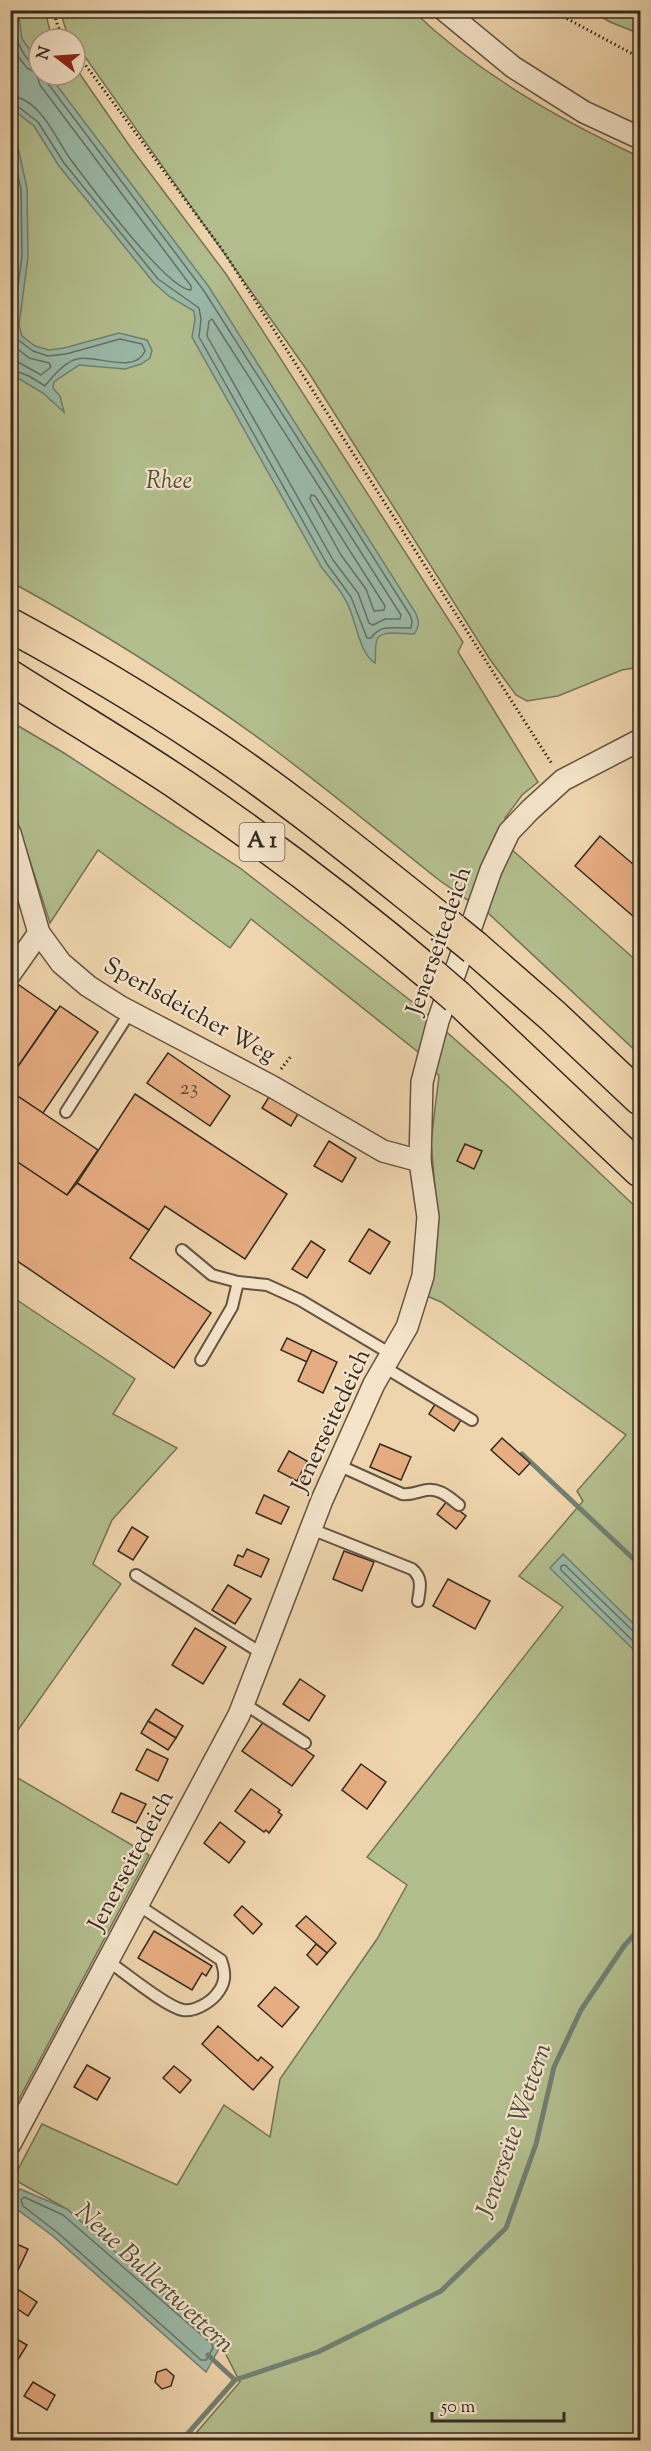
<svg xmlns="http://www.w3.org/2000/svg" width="651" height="2451" font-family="'Sorts Mill Goudy',serif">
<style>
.green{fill:#b3be8e;stroke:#747457;stroke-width:1.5}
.water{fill:#9ab9a8;stroke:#718072;stroke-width:1.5}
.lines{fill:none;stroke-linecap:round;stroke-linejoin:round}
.shore{stroke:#677264;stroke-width:1.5}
.stream{stroke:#718072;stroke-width:5}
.building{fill:#e7ad82;stroke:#342a20;stroke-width:1.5}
.service-casing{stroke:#635543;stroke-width:14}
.minor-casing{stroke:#635543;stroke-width:24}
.motorway-casing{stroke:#342a20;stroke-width:36}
.path{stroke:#342a20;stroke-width:3;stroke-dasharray:1.5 3;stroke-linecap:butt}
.service{stroke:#f5e4ca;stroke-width:10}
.minor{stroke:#f5e4ca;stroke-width:21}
.motorway{stroke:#efd5ad;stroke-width:33}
.motorway-bridge-casing{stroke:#342a20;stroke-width:36;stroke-linecap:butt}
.motorway-bridge{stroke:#efd5ad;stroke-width:33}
.labels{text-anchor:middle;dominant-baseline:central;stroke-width:4.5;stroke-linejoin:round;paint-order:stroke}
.number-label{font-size:21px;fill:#614b38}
.shield{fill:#f5e4ca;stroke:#6e6253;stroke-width:1.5}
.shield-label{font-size:22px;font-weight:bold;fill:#342a20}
.park-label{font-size:24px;font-style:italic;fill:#544f3c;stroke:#f5e4ca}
.street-label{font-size:24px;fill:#342a20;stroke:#f5e4ca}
.water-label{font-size:26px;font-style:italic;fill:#4e4e42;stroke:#f5e4ca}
</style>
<rect width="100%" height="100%" fill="#efd5ad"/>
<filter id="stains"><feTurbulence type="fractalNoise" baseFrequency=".00333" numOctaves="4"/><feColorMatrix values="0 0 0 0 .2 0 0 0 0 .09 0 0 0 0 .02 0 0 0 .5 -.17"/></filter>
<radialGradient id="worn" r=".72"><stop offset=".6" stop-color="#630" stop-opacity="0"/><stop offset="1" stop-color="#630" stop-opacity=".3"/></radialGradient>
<!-- green -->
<g class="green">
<path d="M10,11H45L50,31L56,39H39V75H75V67L131,148L226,274L463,642L458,652L538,782L522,795L505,818L506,822L469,901L439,880C381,834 324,786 264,742C183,683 99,630 11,582Z"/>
<path d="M60,11H413C479,74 558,119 640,157V667L622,670L558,696L527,701L516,695L489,658L309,373L66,30Z"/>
<path d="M592,11H640V34L610,22Z"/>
<path d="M10,721L64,753L240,868L415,1004L512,1090L640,1211V2440H190L240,2382L221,2345L67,2209L13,2179L42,2124L177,2185L224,2105L270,2137L280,2079L377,1939L407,1885L367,1857L563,1607L519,1576L583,1501L577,1491L626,1435L441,1302L427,1296L430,1288L438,1222L431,1142L439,1076L423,1056L251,919L230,948L98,850L50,923L11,802Z"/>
<path d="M510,848L640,964V1055L487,912Z"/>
<path d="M11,1296L135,1379L113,1414L177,1448L112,1520L93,1564L121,1584L11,1740Z"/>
<path d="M11,1774L149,1855L11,2114Z"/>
</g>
<!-- water -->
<g class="water">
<path d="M10,11H18L22,39L39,62V75H49L209,287L415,612C419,620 420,626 414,634C403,635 377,627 376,644C375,650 376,656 375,663C358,653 356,616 345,599C339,588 330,578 322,568L192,337L195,320L194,311L170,297L154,283L59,166L34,126L11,108Z"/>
<path d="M11,116L27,188L28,257L19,325L22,336L35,346L49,350L64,348L119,333L147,340L152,350L150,358L141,364L125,369L79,365L54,382L53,388L60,396L64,412L43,393L11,374Z"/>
<path d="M563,1554L640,1630V1656L550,1568Z"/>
<path d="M20,2189L67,2209L221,2345L206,2372L54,2237L18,2210L13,2200Z"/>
</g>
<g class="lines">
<!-- shore -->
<g class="shore">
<path d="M12,10C13,27 19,62 39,65"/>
<path d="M10,46L27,68L36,73L40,85L191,286V290C167,290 89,184 71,160C57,141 40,97 10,96"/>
<path d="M10,104L16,105L38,122L64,163L158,279L199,308L201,319L199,337L327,564L351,597L367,638H371C381,623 395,629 411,628L412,621L410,615L204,291L46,81L45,75"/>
<path d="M10,142L21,189L22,256L13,325L17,339L33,351L48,356L66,354L120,339L142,344L145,351C135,375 95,354 77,359C64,362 52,377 45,386L29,376L10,369"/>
<path d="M10,175C19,212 15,252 10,289"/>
<path d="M212,319L401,615L400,619H385L373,625L369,623L358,593L333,560L207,336L209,321Z"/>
<path d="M10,343L29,358L49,363L51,367L41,375L18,362L10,361"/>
<path d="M311,495L315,496L385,606L384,610L374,611L366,589L341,555L310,499Z"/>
<path d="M640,1634L634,1632L565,1565L561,1566V1570L640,1648"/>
<path d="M24,2197L63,2215L212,2344L213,2348L206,2360H201L58,2233L23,2206L21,2200Z"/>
</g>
<!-- stream -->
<g class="stream">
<path d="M522,1454L640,1565"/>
<path d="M208,2355L235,2380"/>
<path d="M182,2440L235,2380L318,2352L441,2291L506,2228L536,2144L554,2067L581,2010L624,1946L640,1928"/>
</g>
</g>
<!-- building -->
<g class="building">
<path d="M600,836L640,870V909L634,917L575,866Z"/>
<path d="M19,985L56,1011L10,1078V997Z"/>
<path d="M60,1006L98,1032L43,1113L10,1091V1078Z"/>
<path d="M168,1053L230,1096L210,1126L147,1083Z"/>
<path d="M274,1089L302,1107L291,1126L262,1108Z"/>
<path d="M10,1091L98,1150L67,1195L10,1157Z"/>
<path d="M135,1094L287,1194L245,1259L165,1206L149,1230L77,1183Z"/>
<path d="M329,1141L356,1158L342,1182L314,1166Z"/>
<path d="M465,1144L482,1151L474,1169L457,1161Z"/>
<path d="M10,1157L67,1195L77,1183L149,1230L130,1258L211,1313L174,1368L10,1256Z"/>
<path d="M369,1229L390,1242L370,1274L349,1261Z"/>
<path d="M311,1241L325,1250L307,1278L292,1269Z"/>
<path d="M287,1338L312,1350L307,1362L281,1350Z"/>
<path d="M312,1350L337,1362L323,1393L298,1381Z"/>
<path d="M437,1401L463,1417L454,1431L429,1414Z"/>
<path d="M502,1438L530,1463L519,1475L491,1450Z"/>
<path d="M380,1444L411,1457L401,1480L370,1467Z"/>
<path d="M289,1451L307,1461L297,1481L278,1471Z"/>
<path d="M264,1495L289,1507L281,1524L256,1513Z"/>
<path d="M447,1501L466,1516L456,1529L437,1514Z"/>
<path d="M132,1527L148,1537L133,1560L118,1551Z"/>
<path d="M247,1549L269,1559L261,1577L234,1565L238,1555L243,1557Z"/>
<path d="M344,1551L374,1562L362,1591L333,1579Z"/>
<path d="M448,1579L490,1601L475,1629L433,1606Z"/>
<path d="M228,1585L251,1599L235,1624L212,1610Z"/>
<path d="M195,1628L226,1647L203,1684L172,1665Z"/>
<path d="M300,1679L325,1696L309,1721L283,1704Z"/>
<path d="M156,1709L183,1726L176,1738L148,1721Z"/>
<path d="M148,1721L176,1738L168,1750L141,1733Z"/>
<path d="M264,1721L314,1756L292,1786L242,1751Z"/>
<path d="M147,1749L168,1759L158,1781L136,1770Z"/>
<path d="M361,1764L386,1782L367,1809L342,1790Z"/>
<path d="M251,1789L280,1810L278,1812L282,1815L269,1833L266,1830L264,1832L235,1811Z"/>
<path d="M121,1793L146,1804L136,1823L112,1812Z"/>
<path d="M220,1822L245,1842L229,1863L204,1843Z"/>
<path d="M242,1906L262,1924L253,1934L234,1915Z"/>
<path d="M306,1916L336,1943L327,1953L296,1926Z"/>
<path d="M154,1931L212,1966L206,1976L202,1973L192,1990L138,1958Z"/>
<path d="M316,1944L327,1953L317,1965L307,1955Z"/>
<path d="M275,1987L299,2007L282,2027L258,2006Z"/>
<path d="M218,2026L258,2061L261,2057L273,2067L253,2090L202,2044Z"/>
<path d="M87,2065L110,2078L97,2100L74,2087Z"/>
<path d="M174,2066L191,2080L180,2093L163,2078Z"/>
<path d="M10,2241L28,2249L12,2283L10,2282Z"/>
<path d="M19,2290L37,2302L28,2316L10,2304Z"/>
<path d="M10,2335L27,2345L11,2371H10Z"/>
<path d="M166,2369L174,2376L171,2386L162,2389L155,2382L157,2372Z"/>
<path d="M33,2382L55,2395L47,2410L24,2396Z"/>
</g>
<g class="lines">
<!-- service casing -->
<g class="service-casing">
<g id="service">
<path d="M66,1112L130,1012"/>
<path d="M182,1250L212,1275L238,1282L267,1285L300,1300L391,1354"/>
<path d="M201,1360L232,1307L238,1282"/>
<path d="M384,1367L472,1420"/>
<path d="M338,1465L402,1494C410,1495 415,1493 422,1491C437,1486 448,1496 459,1505"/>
<path d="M311,1529L412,1569C423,1578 420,1588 418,1601"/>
<path d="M136,1575L263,1654"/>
<path d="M243,1703L305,1743"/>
<path d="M108,1961C124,1972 166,2007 183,2010C194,2012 209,2003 216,1995C226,1983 226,1974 221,1960L138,1905"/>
</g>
</g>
<!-- minor casing -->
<g class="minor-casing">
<g id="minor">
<path d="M444,10L513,67L584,112L640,138"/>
<path d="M10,833L39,933L61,963L88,986L121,1007L273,1087L383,1151L420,1161"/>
<path d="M10,974L39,933"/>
<path d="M10,2144L239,1715L322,1500L374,1384L407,1327L423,1276L428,1217L420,1161L422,1082L438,1021L491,870L509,832L530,810L563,780L640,740"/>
</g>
</g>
<!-- motorway casing -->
<g class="motorway-casing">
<g id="motorway">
<path d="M10,625C77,661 143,700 206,742C292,799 372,866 453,930"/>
<path d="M10,677C68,714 128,749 184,787C271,846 355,910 435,978"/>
<path d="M475,948L553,1016L640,1098"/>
<path d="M457,997L640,1170"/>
</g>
</g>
<!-- path -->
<g class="path">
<path d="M53,10L58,27L66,39"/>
<path d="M551,10L640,58"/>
<path d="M75,51L224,252L552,764"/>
<path d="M281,1069L292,1055"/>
</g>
<!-- service -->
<use href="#service" class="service"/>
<!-- minor -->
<use href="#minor" class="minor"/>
<!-- motorway -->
<use href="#motorway" class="motorway"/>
<!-- motorway-bridge casing -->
<g class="motorway-bridge-casing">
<g id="motorway-bridge">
<path d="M453,930L475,948"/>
<path d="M435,978L457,997"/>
</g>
</g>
<!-- motorway-bridge -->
<use href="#motorway-bridge" class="motorway-bridge"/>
</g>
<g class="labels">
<!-- number labels -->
<g class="number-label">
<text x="189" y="1089">23</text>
</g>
<!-- shield labels -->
<rect class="shield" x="239.5" y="823" width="45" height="38" rx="4.5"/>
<g class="shield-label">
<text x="262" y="842">A 1</text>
</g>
<!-- park labels -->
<g class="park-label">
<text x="169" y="482">Rhee</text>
</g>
<!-- street labels -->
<g class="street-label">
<text transform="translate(440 941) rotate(-71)">Jenerseitedeich</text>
<text transform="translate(189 1011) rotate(29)">Sperlsdeicher Weg</text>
<text transform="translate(332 1421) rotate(-65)">Jenerseitedeich</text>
<text transform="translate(132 1861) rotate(-62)">Jenerseitedeich</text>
</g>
<!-- water labels -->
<g class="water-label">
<text transform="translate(515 2131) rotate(-71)">Jenerseite Wettern</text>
<text transform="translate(154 2279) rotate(43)">Neue Bullertwettern</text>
</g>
</g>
<!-- margin -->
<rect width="651" height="2451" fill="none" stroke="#efd5ad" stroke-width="36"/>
<rect x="12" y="12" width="627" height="2427" fill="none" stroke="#342a20" stroke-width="3"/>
<rect x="18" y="18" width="615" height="2415" fill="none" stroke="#342a20" stroke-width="1.5"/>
<!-- north arrow -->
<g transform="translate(57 57) rotate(287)"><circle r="28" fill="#f5e4ca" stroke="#a89a86" stroke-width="1.5"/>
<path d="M0-4.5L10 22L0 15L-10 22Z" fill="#8f2418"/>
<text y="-9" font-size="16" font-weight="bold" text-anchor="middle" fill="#342a20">N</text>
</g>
<!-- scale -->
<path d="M432 2412v9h132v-9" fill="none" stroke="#342a20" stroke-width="3"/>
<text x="441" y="2412" font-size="18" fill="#342a20" stroke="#f5e4ca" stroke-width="4.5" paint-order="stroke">50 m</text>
<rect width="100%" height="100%" filter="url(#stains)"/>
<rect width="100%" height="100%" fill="url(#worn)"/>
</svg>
